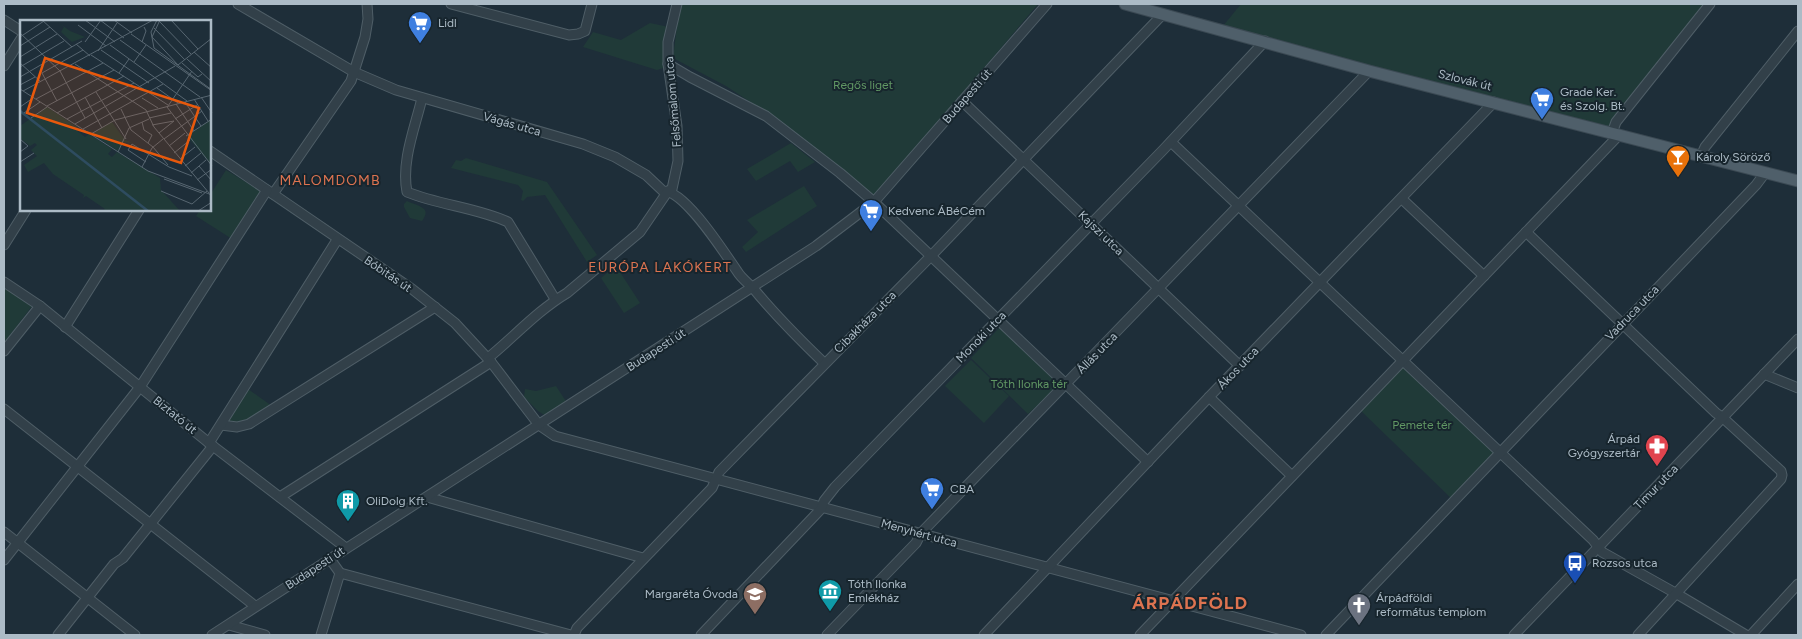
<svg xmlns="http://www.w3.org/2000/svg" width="1802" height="639" font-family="Figtree,sans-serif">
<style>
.green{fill:#203a38}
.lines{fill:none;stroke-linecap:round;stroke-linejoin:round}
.minor-casing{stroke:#4f5e67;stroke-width:11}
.major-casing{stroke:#3b4953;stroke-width:13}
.minor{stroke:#324049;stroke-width:9}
.major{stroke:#4f5f6a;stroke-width:11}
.labels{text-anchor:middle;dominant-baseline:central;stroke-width:4;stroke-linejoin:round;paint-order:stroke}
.poi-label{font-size:12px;fill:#acbbc6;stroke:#17252d;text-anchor:start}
.street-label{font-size:12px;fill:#acbbc6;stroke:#17252d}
.park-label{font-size:12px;fill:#619864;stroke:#17252d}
.neighbourhood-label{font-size:14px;letter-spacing:1px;fill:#dd7350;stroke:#17252d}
.district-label{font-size:18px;font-weight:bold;letter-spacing:1px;fill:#dd7350;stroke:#17252d}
.inset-river{fill:none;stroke:#2e4c60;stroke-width:2.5}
.inset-road{fill:none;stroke:#576671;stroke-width:1}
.view{fill:#e8590c;fill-opacity:0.15;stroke:#e8590c;stroke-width:2.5}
.inset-edge{fill:none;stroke:#acbbc6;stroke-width:2.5}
</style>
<rect width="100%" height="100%" fill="#1e2e39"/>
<!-- green -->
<g class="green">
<path d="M682,4H1038L873,199L767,113L726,86L673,58L677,26Z"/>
<path d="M1241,4H1707L1610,128L1370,68L1223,26Z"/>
<path d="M650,23L669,27L663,68L657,70L583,47L593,32L621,40Z"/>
<path d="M791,143L815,162L798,172L790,161L756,181L747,169Z"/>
<path d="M466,158L547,182L597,255L587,262L545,195L527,197L523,201L521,200L523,191L518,185L451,168L456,160L461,161Z"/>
<path d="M226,170L262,192L232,239L196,216L200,210H210V195Z"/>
<path d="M804,186L817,206L746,252L742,247L758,232L747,220Z"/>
<path d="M407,201C417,206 433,207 422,221L410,218L404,207V204Z"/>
<path d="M616,266L640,303L624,313L601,278Z"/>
<path d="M4,288L32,306L4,343Z"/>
<path d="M1000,327L1059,385L1028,414L971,358Z"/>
<path d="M971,360L1009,396L984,423L945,386Z"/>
<path d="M1403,361L1500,453L1454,501L1358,408Z"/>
<path d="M556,386L567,403L546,416L538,411L524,397L525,389L536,391Z"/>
<path d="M248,389L272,406L245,424H232L229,421V417Z"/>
</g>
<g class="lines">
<!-- minor casing -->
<g class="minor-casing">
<g id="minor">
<path d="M238,4L354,72L396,90L583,144L615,157L646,175L663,191C685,190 725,254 737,271C741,278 748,283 753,288C775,315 799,339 824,363"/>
<path d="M451,4L569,35L578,34L585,31L592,4"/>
<path d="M4,20L21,31"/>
<path d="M668,64L690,77L766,116L840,173L874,202L1148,462"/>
<path d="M4,66L21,39"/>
<path d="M422,98C415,128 401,161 407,192C439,205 478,208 508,222L555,299"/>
<path d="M962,101L1240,366"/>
<path d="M1612,133L1616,122L1710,4"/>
<path d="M1171,142L1593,540L1602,552L1677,594L1746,635"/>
<path d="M210,151L412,289L455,323L491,362L539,425L555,436L1301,635"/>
<path d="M1701,156L1705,147L1798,31"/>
<path d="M273,194L351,81L365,37L368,19L367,4"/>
<path d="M1402,199L1484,276"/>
<path d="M1526,232L1716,413L1722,417L1781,471L1782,475L1781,479L1638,635"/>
<path d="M4,245L26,210"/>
<path d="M4,282L40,306L209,443L346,548"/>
<path d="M65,327L139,210"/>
<path d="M4,351L40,306"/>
<path d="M488,358C515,336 537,311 567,293L640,232L668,191L672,189L678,161L677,126L668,64V42L677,4"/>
<path d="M1764,374L1798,388"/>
<path d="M1209,397L1292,476"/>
<path d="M4,409L255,606"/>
<path d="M221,425L237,427L249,424L435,307"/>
<path d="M209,443L337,240"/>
<path d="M280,497L491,362"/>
<path d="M427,497L643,558"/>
<path d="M4,532L135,635"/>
<path d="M4,560L140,387L267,190"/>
<path d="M340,573L571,635"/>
<path d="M229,625L265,635"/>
<path d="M58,635L114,564L123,558L213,446"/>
<path d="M212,635L816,246L874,202L1047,4"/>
<path d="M321,635L340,573L330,559"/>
<path d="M574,635L577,628L712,488L719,472L931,256L1163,14"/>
<path d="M701,635L821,509L824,501L835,487L1163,150L1265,41"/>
<path d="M827,635L916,543L921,533C1071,380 1219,224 1369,71"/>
<path d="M984,635L1209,397L1494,102"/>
<path d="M1140,635L1619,135"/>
<path d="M1326,635L1756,185L1765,173"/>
<path d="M1514,635L1798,339"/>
<path d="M1751,635L1798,584"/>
</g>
</g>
<!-- major casing -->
<g class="major-casing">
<path id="major" d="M1125,4L1369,71L1798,181"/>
</g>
<!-- minor -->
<use href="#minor" class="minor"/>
<!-- major -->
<use href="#major" class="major"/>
</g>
<!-- icons -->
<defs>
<g id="supermarket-pin" transform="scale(1.25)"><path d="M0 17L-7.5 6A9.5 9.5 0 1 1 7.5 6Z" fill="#3f7fe0" stroke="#17252d"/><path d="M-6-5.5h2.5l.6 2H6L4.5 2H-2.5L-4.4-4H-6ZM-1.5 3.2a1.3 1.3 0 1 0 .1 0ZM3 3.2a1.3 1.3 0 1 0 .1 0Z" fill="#fff"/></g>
<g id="bar-pin" transform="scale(1.25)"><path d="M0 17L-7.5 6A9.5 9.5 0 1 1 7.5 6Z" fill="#e8710a" stroke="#17252d"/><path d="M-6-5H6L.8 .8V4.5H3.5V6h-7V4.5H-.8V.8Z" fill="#fff"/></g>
<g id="pharmacy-pin" transform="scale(1.25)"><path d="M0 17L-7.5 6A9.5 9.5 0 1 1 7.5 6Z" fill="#e0444e" stroke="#17252d"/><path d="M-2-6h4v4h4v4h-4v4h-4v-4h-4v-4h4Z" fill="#fff"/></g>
<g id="building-pin" transform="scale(1.25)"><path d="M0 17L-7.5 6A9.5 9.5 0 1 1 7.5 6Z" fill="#0f9aa8" stroke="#17252d"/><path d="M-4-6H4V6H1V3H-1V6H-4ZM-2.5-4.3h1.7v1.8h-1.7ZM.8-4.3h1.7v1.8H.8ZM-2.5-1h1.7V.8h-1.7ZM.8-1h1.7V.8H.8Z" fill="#fff"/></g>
<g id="bus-pin" transform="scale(1.25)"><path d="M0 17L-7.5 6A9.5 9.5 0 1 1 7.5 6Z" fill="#1a4fb4" stroke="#17252d"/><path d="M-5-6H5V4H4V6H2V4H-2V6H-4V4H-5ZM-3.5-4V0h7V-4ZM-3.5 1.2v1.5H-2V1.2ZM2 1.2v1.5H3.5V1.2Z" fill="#fff"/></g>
<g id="museum-pin" transform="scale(1.25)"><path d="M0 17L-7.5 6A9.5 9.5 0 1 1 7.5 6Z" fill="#0f9aa8" stroke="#17252d"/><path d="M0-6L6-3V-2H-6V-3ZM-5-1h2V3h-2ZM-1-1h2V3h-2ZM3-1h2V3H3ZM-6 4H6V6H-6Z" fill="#fff"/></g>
<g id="school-pin" transform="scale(1.25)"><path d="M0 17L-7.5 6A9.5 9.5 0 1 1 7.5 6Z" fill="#8d6e63" stroke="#17252d"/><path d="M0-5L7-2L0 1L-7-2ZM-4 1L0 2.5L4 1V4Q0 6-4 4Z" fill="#fff"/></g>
<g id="church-pin" transform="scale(1.25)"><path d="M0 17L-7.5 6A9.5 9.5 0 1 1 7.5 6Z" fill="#6b7280" stroke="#17252d"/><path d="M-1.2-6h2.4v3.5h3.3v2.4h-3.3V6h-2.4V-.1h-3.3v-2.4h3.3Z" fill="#fff"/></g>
</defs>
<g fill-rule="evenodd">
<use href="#supermarket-pin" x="420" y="23"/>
<use href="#supermarket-pin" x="1542" y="99"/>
<use href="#bar-pin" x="1678" y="157"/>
<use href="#supermarket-pin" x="871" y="211"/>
<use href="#pharmacy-pin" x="1657" y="446"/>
<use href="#supermarket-pin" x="932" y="489"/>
<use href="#building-pin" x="348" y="501"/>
<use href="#bus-pin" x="1575" y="563"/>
<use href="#museum-pin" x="830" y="591"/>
<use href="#school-pin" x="755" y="594"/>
<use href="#church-pin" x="1359" y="605"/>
</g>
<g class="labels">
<!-- poi labels -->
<g class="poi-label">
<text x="438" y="23">Lidl</text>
<text x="1560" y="92">Grade Ker.<tspan x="1560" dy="14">és Szolg. Bt.</tspan></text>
<text x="1696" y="157">Károly Söröző</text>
<text x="888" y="211">Kedvenc ÁBéCém</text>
<text x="1640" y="439" text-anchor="end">Árpád<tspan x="1640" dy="14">Gyógyszertár</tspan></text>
<text x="950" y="489">CBA</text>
<text x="366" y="501">OliDolg Kft.</text>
<text x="1592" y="563">Rozsos utca</text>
<text x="848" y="584">Tóth Ilonka<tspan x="848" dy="14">Emlékház</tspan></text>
<text x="738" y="594" text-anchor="end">Margaréta Óvoda</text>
<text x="1376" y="598">Árpádföldi<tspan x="1376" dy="14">református templom</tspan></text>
</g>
<!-- street labels -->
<g class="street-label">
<text transform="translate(1465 80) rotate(14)">Szlovák út</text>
<text transform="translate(967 96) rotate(-49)">Budapesti út</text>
<text transform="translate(673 102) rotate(-95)">Felsőmalom utca</text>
<text transform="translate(512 124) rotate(16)">Vágás utca</text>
<text transform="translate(1101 233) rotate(44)">Kajszi utca</text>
<text transform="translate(388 274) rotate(34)">Bóbitás út</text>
<text transform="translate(1632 313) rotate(-46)">Vadruca utca</text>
<text transform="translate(865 322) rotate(-45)">Cibakháza utca</text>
<text transform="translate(981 337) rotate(-46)">Monoki utca</text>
<text transform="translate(656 350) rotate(-33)">Budapesti út</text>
<text transform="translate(1097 353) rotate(-46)">Állás utca</text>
<text transform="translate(1238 368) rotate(-46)">Ákos utca</text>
<text transform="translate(175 415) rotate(39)">Biztató út</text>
<text transform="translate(1656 487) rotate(-46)">Timur utca</text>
<text transform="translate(919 533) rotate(15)">Menyhért utca</text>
<text transform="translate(315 568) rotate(-33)">Budapesti út</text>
</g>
<!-- park labels -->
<g class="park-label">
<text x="863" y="85">Regős liget</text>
<text x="1029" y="384">Tóth Ilonka tér</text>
<text x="1422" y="425">Pemete tér</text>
</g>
<!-- neighbourhood labels -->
<g class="neighbourhood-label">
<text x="330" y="180">MALOMDOMB</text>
<text x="660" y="267">EURÓPA LAKÓKERT</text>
</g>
<!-- district labels -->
<g class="district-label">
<text x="1190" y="603">ÁRPÁDFÖLD</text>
</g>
</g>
<!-- overview -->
<g transform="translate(20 20)">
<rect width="191" height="191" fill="#1e2e39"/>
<path d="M35,0L50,11L65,17L52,22L41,12L44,7ZM27,87L57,107L55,109L65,117L69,114L92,129L88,134L92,137L97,132L140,158L141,170L160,191H83L85,189L66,176L63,178L64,175L33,154L24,143L8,152L4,145L17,136L11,130L17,125L15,123L10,126L0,118V106ZM191,99V145L167,116ZM92,102L105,120L113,123L104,122L98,131L72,114Z" fill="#203a38"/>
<path class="inset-river" d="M0,91L128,191"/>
<path class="inset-road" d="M22,0L52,27M65,0L95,22M80,0L104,18M94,0L112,13M137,0L131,12L134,28L192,70M140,0L132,17L158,45L192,18M151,0L178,29M139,1L171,34M58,5L86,26M134,8L165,40M0,13L40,51L65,98M111,14L192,71M0,17L24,1M100,20L180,77M65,22L81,0M122,22L126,11L124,7M56,24L70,36M90,25L167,81M0,26L30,7M81,30L129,63M78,31L97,3M174,32L192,48M71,35L148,85M0,37L37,14M167,39L192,62M114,42L126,25M0,43L21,62M162,43L178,57L182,54M55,44L126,90L134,107L189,173M0,47L44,21M99,53L109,39M0,57L62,21M0,65L15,57M137,68L158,83M0,69L128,151L192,175M3,71L133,0M76,72L106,119M65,77L82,108M181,77L192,93M122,78L138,88M16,79L83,43M174,79L188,101M37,81L22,53L63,30M165,82L181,106M156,84L174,111M27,86L94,50M148,86L172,51M0,87L13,78M147,87L192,146M101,89L111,110L133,127L148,145M4,93L20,82M37,93L104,56M11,98L27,87M129,98L151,93M47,99L114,63M155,99L177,85M122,102L124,110L132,115L128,123M55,104L155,46M132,105L154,101M63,109L143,64M139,113L154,101M71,114L95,100L192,75M166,116L192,99M0,119L8,126L0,132M144,119L182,91M149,126L165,113M98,132L109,108L129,99M154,133L170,120M160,139L175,127M0,142L14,133M126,142L108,130L112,124L149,147L172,156M165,146L181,133M179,146L192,161M122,147L132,128L143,119M171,153L186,140M144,159L182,173M177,160L192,149M141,171L172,184L187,171M178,191L192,182"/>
<path class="view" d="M25,38L179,88L161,143L7,93Z"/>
<rect width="191" height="191" class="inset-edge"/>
</g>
<!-- border -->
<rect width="1802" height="639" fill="none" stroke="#acbbc6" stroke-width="10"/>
</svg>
